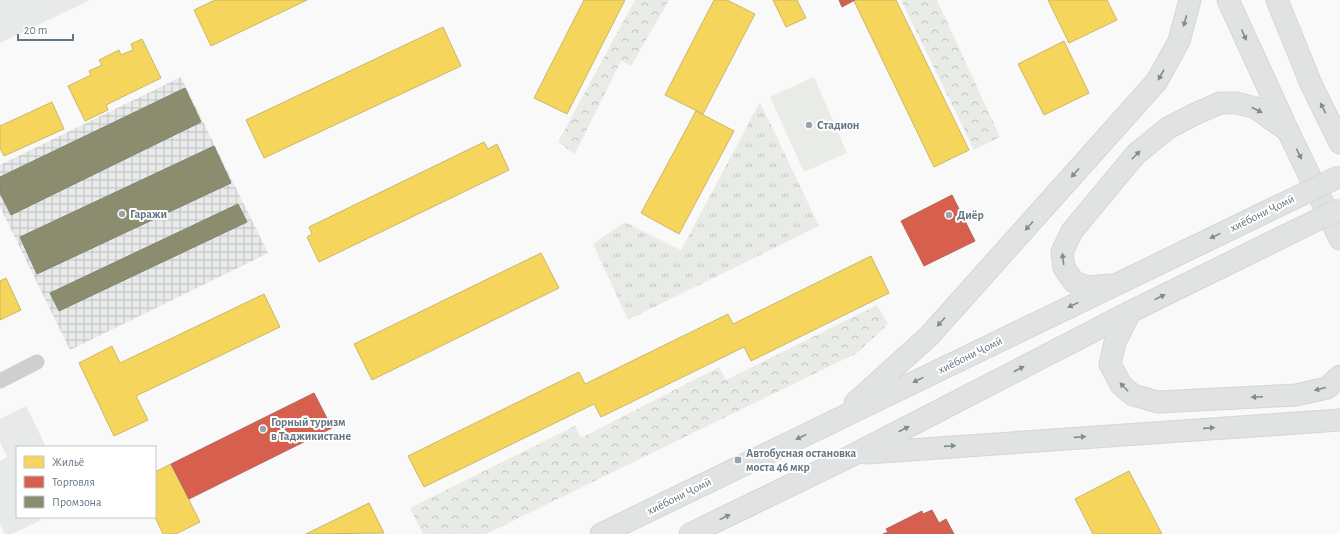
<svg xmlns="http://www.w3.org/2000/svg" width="1340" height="534" font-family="'Alegreya Sans',sans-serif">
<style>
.built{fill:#e8e9e9}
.industrial{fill:url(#industrial-grid)}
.forest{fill:url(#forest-crowns)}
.park{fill:url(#park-tufts)}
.pitch{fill:#e8ebe6}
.homes{fill:#f6d55c;stroke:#cab868}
.shops{fill:#d6604d;stroke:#b4675d}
.industry{fill:#8c8c6e;stroke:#808574}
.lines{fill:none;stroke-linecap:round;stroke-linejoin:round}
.secondary-casing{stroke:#d5d6d7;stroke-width:23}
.minor{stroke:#cecfd0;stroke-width:15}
.secondary{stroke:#e1e2e2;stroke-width:21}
.secondary-bridge-casing{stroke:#d5d6d7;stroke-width:23;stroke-linecap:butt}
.secondary-bridge{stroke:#e1e2e2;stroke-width:21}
.oneway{fill:#7e8c96}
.poi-dot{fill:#99a4ac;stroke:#fff;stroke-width:1.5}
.labels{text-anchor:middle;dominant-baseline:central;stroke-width:4;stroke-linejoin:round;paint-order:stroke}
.poi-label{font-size:12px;font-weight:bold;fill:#657683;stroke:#fff;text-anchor:start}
.street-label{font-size:12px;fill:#657683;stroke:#fff}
</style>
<defs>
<pattern id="industrial-grid" width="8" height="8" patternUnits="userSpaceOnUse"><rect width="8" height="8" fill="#e8e9e9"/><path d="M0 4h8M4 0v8" fill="none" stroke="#c0c1c2"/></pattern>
<pattern id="forest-crowns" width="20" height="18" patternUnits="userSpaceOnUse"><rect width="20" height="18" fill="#e8ebe6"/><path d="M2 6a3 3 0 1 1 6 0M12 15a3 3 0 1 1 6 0" fill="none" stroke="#c0c3c0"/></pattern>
<pattern id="park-tufts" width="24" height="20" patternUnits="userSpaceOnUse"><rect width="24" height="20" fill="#e8ebe6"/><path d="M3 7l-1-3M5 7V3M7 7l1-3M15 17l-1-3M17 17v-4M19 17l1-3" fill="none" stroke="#c0c3c0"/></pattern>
</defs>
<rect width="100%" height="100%" fill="#f9f9f9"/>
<!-- built -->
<g class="built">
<path d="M0,0H90L0,43Z"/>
<path d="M26,406L46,447H17V517H40L41,520L12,534H5L0,524V461L7,457L0,442V419Z"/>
</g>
<!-- industrial -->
<path class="industrial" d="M181,77L268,253L70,350L0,207V165Z"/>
<!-- forest -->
<g class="forest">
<path d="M635,0H669L631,66L621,61L575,154L558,142Z"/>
<path d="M901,0H937L1000,137L974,150Z"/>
<path d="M877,305L888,324L857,353L486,534H423L410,508L575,426L581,438L719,367L726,380Z"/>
</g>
<!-- park -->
<path class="park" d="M760,102L819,226L628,320L593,244L625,222L681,250Z"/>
<!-- pitch -->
<path class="pitch" d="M814,77L847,153L804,172L770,97Z"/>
<!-- homes -->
<g class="homes">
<path d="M215,0H307L211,46L194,10Z"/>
<path d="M584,0H625L567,114L534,98Z"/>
<path d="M714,0H727L755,14L703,114L665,95Z"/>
<path d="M773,0H797L806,18L786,27Z"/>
<path d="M855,0H896L969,150L934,167L854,1Z"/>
<path d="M1048,0H1107L1117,20L1069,43Z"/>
<path d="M443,27L461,66L264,158L246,120Z"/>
<path d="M142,39L161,78L106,105L108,110L85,121L68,86L91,75L89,71L102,65L99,60L119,50L121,55L133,50L131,44Z"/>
<path d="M1064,41L1089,93L1044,115L1018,64Z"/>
<path d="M52,102L64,129L4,156L0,148V126Z"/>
<path d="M696,111L734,131L679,234L641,213Z"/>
<path d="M484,142L488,149L497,144L509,170L319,262L307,237L312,234L309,227Z"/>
<path d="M541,253L559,288L372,380L354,344Z"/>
<path d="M871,256L889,293L751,361L744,347L601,417L594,404L424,487L408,456L579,372L585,384L728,314L733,324Z"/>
<path d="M6,278L21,310L0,320V281Z"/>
<path d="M264,294L280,327L136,396L148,420L114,436L79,363L112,346L120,363Z"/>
<path d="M171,464L200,522L176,534H163L155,517V472Z"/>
<path d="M1129,471L1162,534H1093L1075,499Z"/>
<path d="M369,503L384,533L306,534Z"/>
</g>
<!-- shops -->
<g class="shops">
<path d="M839,0H855L842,7Z"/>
<path d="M952,195L975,241L924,266L901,221Z"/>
<path d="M314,393L332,428L189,499L171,464Z"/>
<path d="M932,510L939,523L946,519L954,534H883L888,532L886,529L922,511L923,514Z"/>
</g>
<!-- industry -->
<g class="industry">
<path d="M185,88L201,122L11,215L0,193V177Z"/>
<path d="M214,146L231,183L37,274L20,237Z"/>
<path d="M238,204L247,222L59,311L50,293Z"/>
</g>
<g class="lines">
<!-- secondary casing -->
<g class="secondary-casing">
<g id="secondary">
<path d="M1228,0L1288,131L1340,239"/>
<path d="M1277,0L1311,84L1340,143"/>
<path d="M1110,285L1088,287L1074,282L1064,268L1062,252L1072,231L1136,154L1168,128L1195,114L1220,103H1237L1256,108L1288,131"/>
<path d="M1130,312L1115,342L1110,364L1121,385L1133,395L1158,402L1296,395L1327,388L1340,376"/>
<path d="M855,403L929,336L1157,81L1179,41L1190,0"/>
<path d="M866,453L1340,420"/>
<path d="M601,534L1301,195"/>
<path d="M690,534L855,454L1130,312L1313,222"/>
</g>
</g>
<!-- minor -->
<path class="minor" d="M0,381L37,362"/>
<!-- secondary -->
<use href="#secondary" class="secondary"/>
<!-- secondary-bridge casing -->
<g class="secondary-bridge-casing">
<g id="secondary-bridge">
<path d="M1301,195L1340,176"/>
<path d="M1313,222L1340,209"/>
</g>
</g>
<!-- secondary-bridge -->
<use href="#secondary-bridge" class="secondary-bridge"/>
</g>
<!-- one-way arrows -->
<defs><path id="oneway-solid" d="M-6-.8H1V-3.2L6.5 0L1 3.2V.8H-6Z"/></defs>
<g class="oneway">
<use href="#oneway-solid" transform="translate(1185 21) rotate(105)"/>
<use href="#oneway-solid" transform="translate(1244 35) rotate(66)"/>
<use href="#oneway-solid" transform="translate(1161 75) rotate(119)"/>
<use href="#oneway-solid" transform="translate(1323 108) rotate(-116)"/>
<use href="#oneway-solid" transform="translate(1257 110) rotate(27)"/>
<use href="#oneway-solid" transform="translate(1299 154) rotate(64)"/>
<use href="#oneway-solid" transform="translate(1136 155) rotate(-45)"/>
<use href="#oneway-solid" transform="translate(1075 173) rotate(132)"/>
<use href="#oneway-solid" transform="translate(1029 226) rotate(132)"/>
<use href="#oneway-solid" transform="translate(1215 236) rotate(154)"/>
<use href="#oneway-solid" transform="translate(1063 259) rotate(-97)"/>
<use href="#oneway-solid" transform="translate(1160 297) rotate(-26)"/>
<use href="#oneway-solid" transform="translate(1073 305) rotate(154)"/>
<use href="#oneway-solid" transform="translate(941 322) rotate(132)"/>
<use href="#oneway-solid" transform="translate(1019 369) rotate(-27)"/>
<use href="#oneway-solid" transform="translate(918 380) rotate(154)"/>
<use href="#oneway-solid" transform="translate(1124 387) rotate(-134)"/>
<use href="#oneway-solid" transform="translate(1320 389) rotate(166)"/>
<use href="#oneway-solid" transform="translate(1257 397) rotate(177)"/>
<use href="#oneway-solid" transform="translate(1209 428) rotate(-4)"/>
<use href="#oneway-solid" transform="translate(904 429) rotate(-27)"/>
<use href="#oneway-solid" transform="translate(801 437) rotate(154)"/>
<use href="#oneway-solid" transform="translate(1080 437) rotate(-4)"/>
<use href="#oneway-solid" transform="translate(950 446) rotate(-4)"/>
<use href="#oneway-solid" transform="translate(725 517) rotate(-26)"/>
</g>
<!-- markers -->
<g class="poi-dot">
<circle cx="809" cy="125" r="4"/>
<circle cx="122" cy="214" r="4"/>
<circle cx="949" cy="215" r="4"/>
<circle cx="263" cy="429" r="4"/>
<rect x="734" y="456" width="8" height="8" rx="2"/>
</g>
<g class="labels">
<!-- poi labels -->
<g class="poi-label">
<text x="817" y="125">Стадион</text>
<text x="130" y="214">Гаражи</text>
<text x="957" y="215">Диёр</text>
<text x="271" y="422">Горный туризм<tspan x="271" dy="14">в Таджикистане</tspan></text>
<text x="746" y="453">Автобусная остановка<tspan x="746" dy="14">моста 46 мкр</tspan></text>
</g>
<!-- street labels -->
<g class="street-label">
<text transform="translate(1262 213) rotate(-26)">хиёбони Ҷомӣ</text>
<text transform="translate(970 355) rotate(-26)">хиёбони Ҷомӣ</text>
<text transform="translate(679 496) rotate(-26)">хиёбони Ҷомӣ</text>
</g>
</g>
<!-- legend -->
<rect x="16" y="446" width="140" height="72" fill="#ffffff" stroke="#c1c8cd"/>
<rect x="24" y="456" width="20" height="12" fill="#f6d55c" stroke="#c1c8cd"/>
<text x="52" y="466" font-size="12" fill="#657683">Жильё</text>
<rect x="24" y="476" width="20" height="12" fill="#d6604d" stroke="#c1c8cd"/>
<text x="52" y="486" font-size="12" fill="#657683">Торговля</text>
<rect x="24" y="496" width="20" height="12" fill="#8c8c6e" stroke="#c1c8cd"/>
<text x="52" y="506" font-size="12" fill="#657683">Промзона</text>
<!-- scale -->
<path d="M18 34v6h55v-6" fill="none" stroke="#657683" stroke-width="2"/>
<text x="24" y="34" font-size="12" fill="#657683" stroke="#ffffff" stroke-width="3" paint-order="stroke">20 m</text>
</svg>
